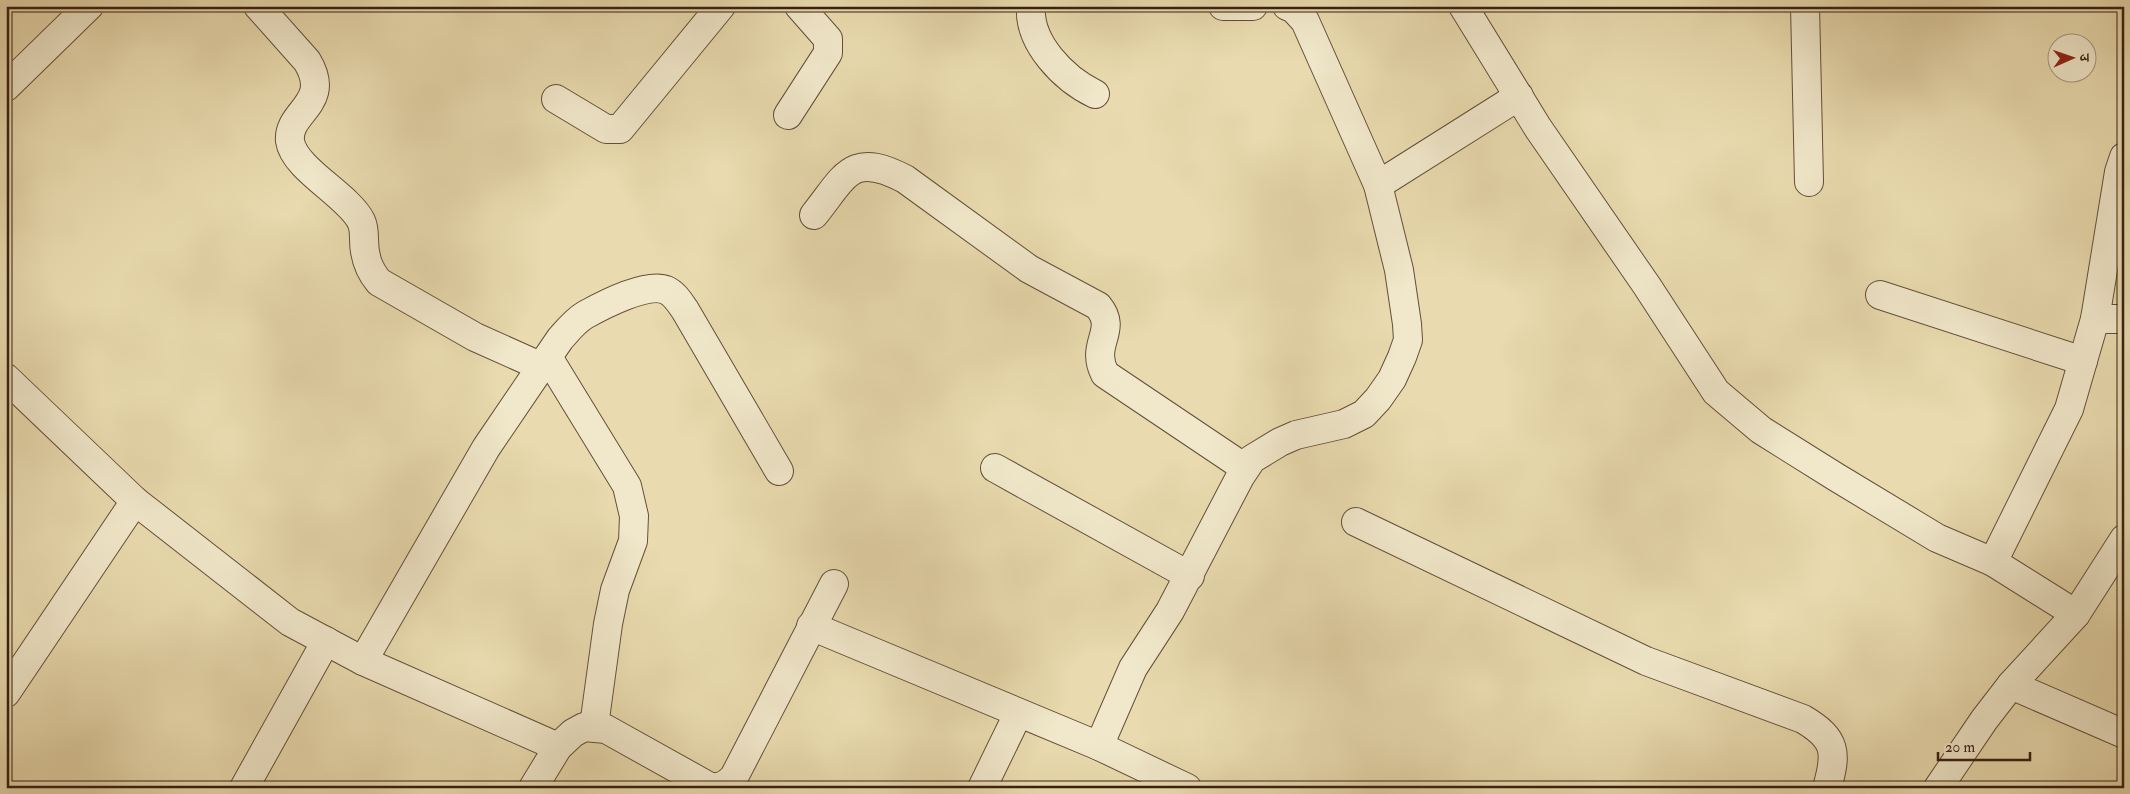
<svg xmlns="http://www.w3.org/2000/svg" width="2130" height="794" font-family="'IM FELL Double Pica','Noto Serif Devanagari',serif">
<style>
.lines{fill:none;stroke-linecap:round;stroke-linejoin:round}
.minor-casing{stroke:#644f39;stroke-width:30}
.minor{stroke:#f1e8cb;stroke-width:28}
</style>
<rect width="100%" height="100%" fill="#e9dbaf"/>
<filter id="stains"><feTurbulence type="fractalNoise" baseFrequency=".004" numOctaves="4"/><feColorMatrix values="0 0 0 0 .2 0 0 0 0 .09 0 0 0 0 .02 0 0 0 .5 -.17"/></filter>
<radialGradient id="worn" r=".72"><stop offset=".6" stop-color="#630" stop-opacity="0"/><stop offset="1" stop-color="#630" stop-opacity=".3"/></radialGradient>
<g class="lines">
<!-- minor casing -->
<g class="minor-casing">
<g id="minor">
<path d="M258,6L307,61C333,104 287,111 290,141C294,169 348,195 361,221C364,227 364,233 364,239C364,256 368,269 379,282L475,337L542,367"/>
<path d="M1031,6C1028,43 1064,79 1095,94"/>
<path d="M1223,6H1253"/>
<path d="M1287,6L1294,9L1305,21L1378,185"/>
<path d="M1463,6L1538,128L1647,286L1716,392L1761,430L1836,477L1937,538L1993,562L2076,614"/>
<path d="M1805,6L1809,182"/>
<path d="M6,87L89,6"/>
<path d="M556,99L606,129H620L721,6"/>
<path d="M788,115L828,53V39L799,6"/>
<path d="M814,215C846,175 851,151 905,179L1029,269L1098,306C1119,331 1089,343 1105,374L1245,468"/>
<path d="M1880,295L2083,361"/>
<path d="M2095,319H2124"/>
<path d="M548,357L627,486L634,516L633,541L615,590L608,624L594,726"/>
<path d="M6,378L135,501L290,622L363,661L558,747L573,733L584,727L606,729L710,787C721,788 726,785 734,777L834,584"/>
<path d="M995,468L1190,576"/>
<path d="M1356,522L1646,661L1803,719C1837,739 1837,753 1827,788"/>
<path d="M1993,562L2069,409L2095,319L2119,172L2124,157"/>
<path d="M811,626L1099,746"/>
<path d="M363,661L486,448L560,339C568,330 575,321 585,315C603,305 647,282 666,290C675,294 680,303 685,310L779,471"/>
<path d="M2011,685L2124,734"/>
<path d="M6,693L135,501"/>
<path d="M244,788L326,641"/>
<path d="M533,788L558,747"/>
<path d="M982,788L1018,714"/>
<path d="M1187,788L1099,746L1133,668L1170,611L1240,477L1252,459L1280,442L1296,435L1344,424L1364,414L1378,399L1392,379L1402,357L1408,340L1407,324L1399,270L1378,185L1519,96"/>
<path d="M1938,788L1984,720L2011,685L2076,614L2124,539"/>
</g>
</g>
<!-- minor -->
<use href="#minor" class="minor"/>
</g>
<!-- margin -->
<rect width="2130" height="794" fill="none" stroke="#e9dbaf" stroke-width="25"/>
<rect x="8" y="8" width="2115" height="779" fill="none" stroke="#372012" stroke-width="2.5"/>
<rect x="12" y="12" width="2105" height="769" fill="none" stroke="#372012"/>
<!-- north arrow -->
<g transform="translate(2072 58) rotate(88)"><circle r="24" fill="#f1e8cb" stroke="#a79881"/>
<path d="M0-4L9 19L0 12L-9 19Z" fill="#8f2418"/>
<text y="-8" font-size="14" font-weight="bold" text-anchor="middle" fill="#372012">उ</text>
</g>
<!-- scale -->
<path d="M1938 752v8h92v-8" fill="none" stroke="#372012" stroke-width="2.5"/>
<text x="1945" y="752" font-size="15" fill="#372012" stroke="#f1e8cb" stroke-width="4" paint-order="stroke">20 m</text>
<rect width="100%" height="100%" filter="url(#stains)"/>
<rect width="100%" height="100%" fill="url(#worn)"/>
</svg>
